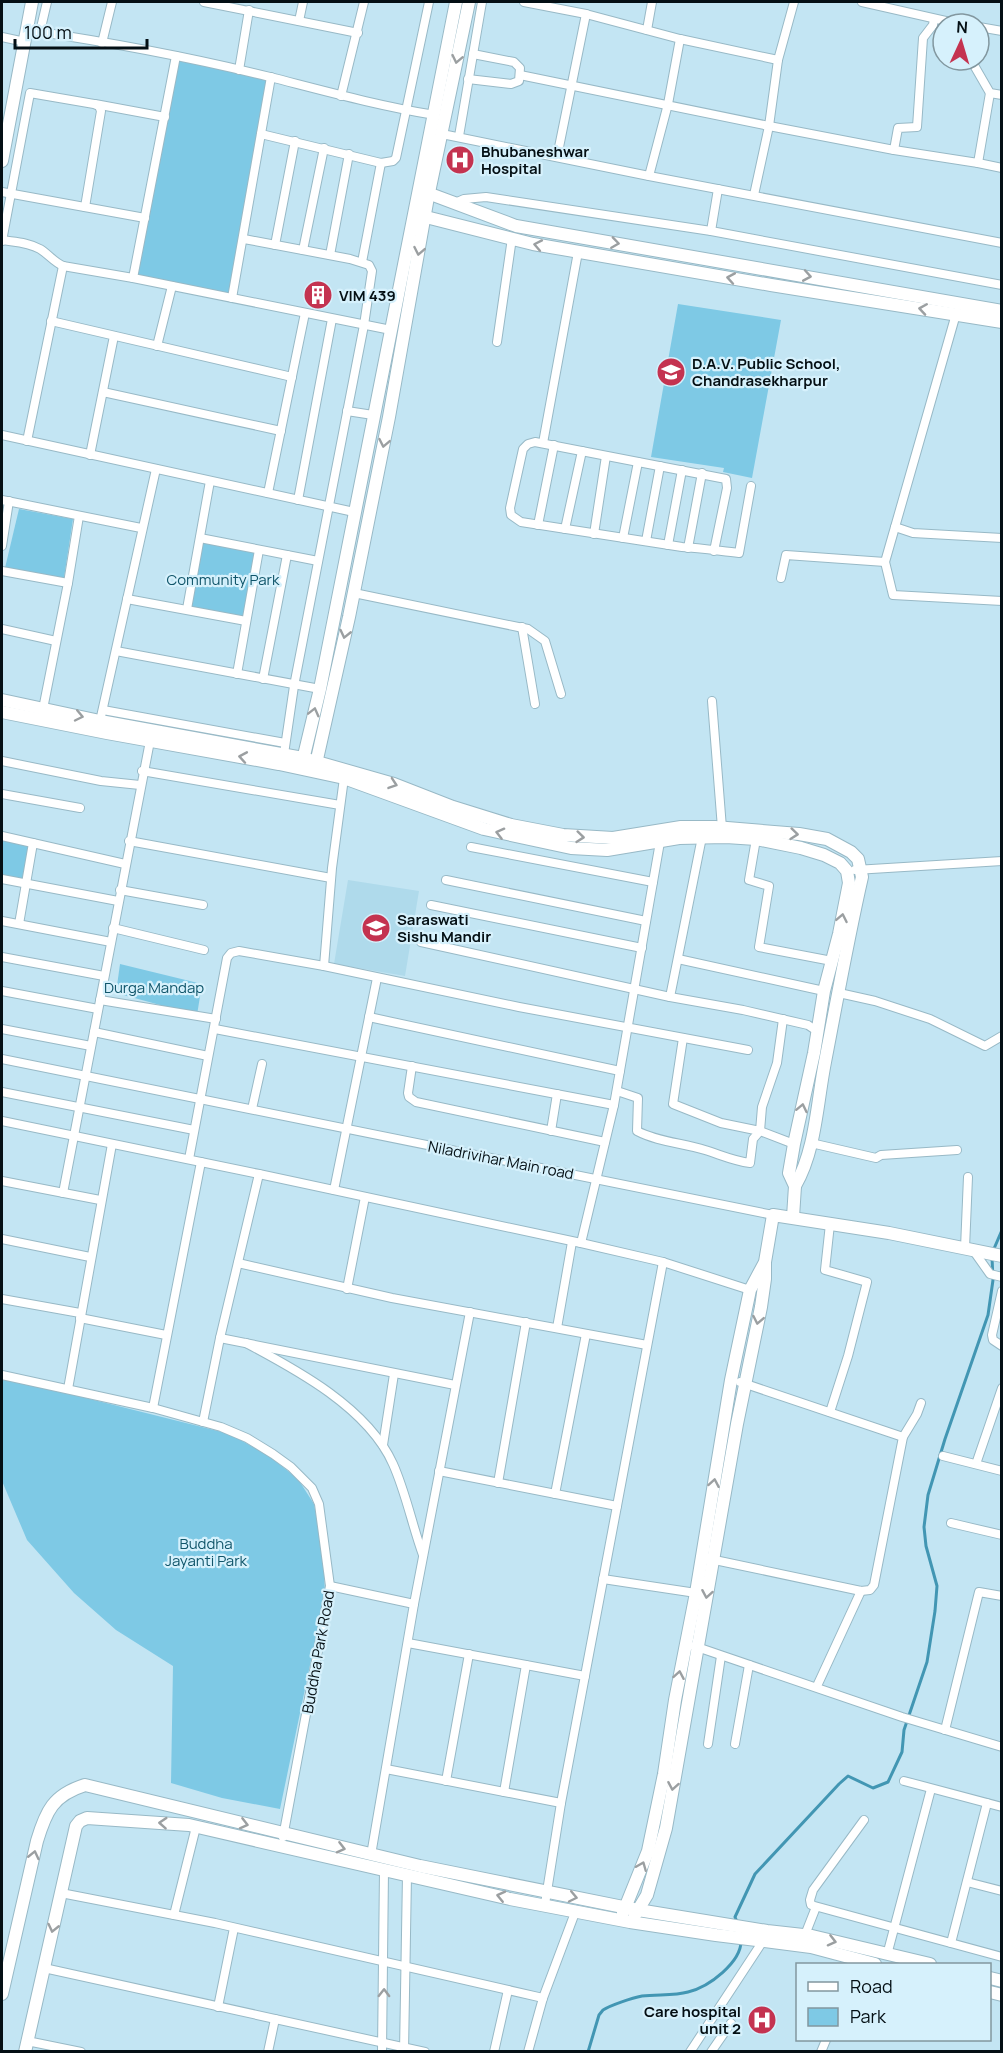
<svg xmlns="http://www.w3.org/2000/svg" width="1003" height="2053" font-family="Manrope,sans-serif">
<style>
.built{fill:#afdaeb}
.green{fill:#7ec9e5}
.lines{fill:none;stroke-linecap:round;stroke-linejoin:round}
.stream{stroke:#4296b3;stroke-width:3}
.street-casing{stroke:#98b9c6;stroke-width:10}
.secondary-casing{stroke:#98b9c6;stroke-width:14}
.street{stroke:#fff;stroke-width:8}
.secondary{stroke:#fff;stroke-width:12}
.oneway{stroke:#9b9fa1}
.labels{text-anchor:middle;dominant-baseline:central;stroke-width:4.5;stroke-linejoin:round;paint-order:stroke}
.poi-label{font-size:15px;font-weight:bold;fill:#040f14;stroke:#d6f1fc;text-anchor:start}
.park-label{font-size:15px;fill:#10556a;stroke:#d6f1fc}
.street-label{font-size:15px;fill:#040f14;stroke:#d6f1fc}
</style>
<rect width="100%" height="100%" fill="#c3e5f3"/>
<!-- built -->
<path class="built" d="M348,880L419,891L405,976L334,964Z"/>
<!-- green -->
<g class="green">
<path d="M178,58L271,78L232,298L133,278Z"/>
<path d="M678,304L781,320L752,478L723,472L724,468L651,457Z"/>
<path d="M19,509L73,519L64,578L5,568Z"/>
<path d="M200,538L259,550L246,621L187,609Z"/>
<path d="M2,836L33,843L26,884L2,879Z"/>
<path d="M120,964L202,984L197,1015L116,993Z"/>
<path d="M2,1377L230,1434L269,1456L298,1479L314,1504L323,1553L325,1593L280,1809L222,1798L171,1783L173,1666L116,1630L74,1593L27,1540L2,1481Z"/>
</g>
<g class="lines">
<!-- stream -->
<g class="stream">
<path d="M993,1251L1002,1230"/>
<path d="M737,1922L735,1917L755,1874L839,1784L848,1776L873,1788L888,1782L902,1752L904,1730L927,1662L935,1611L937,1586L926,1546L924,1527L928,1495L945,1439L988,1315L993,1280L992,1257"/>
<path d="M588,2052L599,2015L603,2010C611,2005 632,1998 642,1996C657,1994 674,1996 688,1992C709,1987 742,1962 741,1940"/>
</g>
<!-- street casing -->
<g class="street-casing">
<g id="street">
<path d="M204,2L358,33"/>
<path d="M524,2L586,14L680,39L778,60"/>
<path d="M862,2L959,24"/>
<path d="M299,21L303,2"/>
<path d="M979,27L1002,31"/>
<path d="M27,30C108,42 190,57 270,77C325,91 379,106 435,115"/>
<path d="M647,30L652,2"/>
<path d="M40,32L47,2"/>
<path d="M2,37L25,42"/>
<path d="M102,43L112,2"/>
<path d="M971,60L990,93L1002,95"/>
<path d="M239,70L249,10"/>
<path d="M520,75L769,126L894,150L898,128L917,127L923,38L933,25L934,19"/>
<path d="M468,79L511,84L519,81L520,68L514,62L473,54"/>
<path d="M341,96L364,2"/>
<path d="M95,104L165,117"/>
<path d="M261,134L381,163L393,161L396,158L429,2"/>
<path d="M442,134L649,176L1002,243"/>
<path d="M459,136L482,2"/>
<path d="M894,150L978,163L990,93"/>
<path d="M557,157L586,14"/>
<path d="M978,163L1002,168"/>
<path d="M649,176L668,104L680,39"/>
<path d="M2,192L145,218"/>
<path d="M754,195L769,126L778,60L794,2"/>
<path d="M455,203L464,199L486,197L711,231L1002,285"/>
<path d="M711,231L718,189"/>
<path d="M244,239L350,259L369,265L372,271L364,325L294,686L284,754"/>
<path d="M2,240C14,242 28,242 40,249C48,254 54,262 63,266L133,278L391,330"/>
<path d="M2,241L30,93L94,104L99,106L101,111L85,207"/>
<path d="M275,245L295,141"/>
<path d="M303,250L324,148"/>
<path d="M330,255L349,154"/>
<path d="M362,262L381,163"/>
<path d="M133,278L176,56"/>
<path d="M232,298L271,77"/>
<path d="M956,314L885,562L893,595L1002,601"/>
<path d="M51,321L292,377"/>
<path d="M497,342L512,238"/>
<path d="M157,346L172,286"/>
<path d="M103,392L281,431"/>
<path d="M347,411L373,415"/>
<path d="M2,435L354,512"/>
<path d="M27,441L63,266"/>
<path d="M543,443L578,252"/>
<path d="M90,455L114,336"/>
<path d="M268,493L305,313"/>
<path d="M2,500L141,528"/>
<path d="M298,500L332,319"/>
<path d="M538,525L554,445"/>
<path d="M895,527L913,533L1002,538"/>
<path d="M565,529L582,451"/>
<path d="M594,534L606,456"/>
<path d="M200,538L318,561"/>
<path d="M623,538L638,462"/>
<path d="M646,541L660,466"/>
<path d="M668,545L682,470"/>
<path d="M2,546L9,501"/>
<path d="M688,548L702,473"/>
<path d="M714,551L727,488L726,479L535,442L528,444L523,449L510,508L511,515L521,522L682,547C701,548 720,551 739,553L751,486"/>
<path d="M2,571L68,583"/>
<path d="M781,578L786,555L885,562"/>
<path d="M354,593L528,629L545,641L561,694"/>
<path d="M127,599L246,621"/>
<path d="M187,609L210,481"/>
<path d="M522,627L535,704"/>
<path d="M2,629L56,641"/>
<path d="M116,651L320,689"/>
<path d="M237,674L259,550"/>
<path d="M263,679L287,555"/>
<path d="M712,701L722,828"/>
<path d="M43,709L68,583L79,516"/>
<path d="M103,710L285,743"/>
<path d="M100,721L156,469"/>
<path d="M2,761L101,781L140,785"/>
<path d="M142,771L340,805"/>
<path d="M2,794L80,808"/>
<path d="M2,836L125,864"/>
<path d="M756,839L749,880L769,886L759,947L832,961"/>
<path d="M129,841L331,878"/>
<path d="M471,847L653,882"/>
<path d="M855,870L1002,861"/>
<path d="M2,879L118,901"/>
<path d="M446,880L646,921"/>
<path d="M120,890L203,905"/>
<path d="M431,905L642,948"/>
<path d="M2,921L111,942"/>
<path d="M19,924L33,843"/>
<path d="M113,928L204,950"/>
<path d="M421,942L670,997L743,1010L808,1025L817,1031"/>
<path d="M2,957L104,976"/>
<path d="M678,959L824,991"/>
<path d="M324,966L332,868L344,778"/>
<path d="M2,991L98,1009"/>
<path d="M839,993L875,1001L930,1019L985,1046L1002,1036"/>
<path d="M670,997L702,837"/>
<path d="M100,1000L216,1019"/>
<path d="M369,1017L620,1071"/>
<path d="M2,1029L91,1046"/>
<path d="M215,1029L614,1105"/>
<path d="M94,1032L208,1056"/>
<path d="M683,1038L673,1104L721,1123L760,1131L762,1107L777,1063L783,1019"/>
<path d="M2,1059L773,1215"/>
<path d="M412,1066L408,1093L409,1097L416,1102L605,1142"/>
<path d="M617,1091L638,1098L637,1131C658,1142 683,1143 705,1150C721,1155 734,1161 750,1163L753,1139L760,1131L794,1144"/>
<path d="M2,1092L194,1130"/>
<path d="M252,1109L262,1064"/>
<path d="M2,1121L259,1174L581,1243L663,1262L750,1290"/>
<path d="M551,1131L557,1094"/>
<path d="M811,1143L876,1158L881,1155L957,1150"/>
<path d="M189,1159L227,958L231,953L239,951L324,966L519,1007L748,1050"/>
<path d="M2,1181L100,1200"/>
<path d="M334,1190L377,978"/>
<path d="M63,1193L150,741"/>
<path d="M2,1239L90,1257"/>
<path d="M581,1243L614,1105L660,842"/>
<path d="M965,1248L968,1177"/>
<path d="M973,1250L990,1274L1002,1277"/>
<path d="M238,1263L392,1298L647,1345"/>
<path d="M347,1289L365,1197"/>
<path d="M1002,1291L992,1335L993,1340L1002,1346"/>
<path d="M2,1299L80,1313"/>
<path d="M80,1318L166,1335"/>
<path d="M557,1328L572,1242"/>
<path d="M220,1338L455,1385"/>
<path d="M246,1343C297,1370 368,1408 393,1464C406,1493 412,1525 423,1555"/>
<path d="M2,1375L153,1408L221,1427L247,1438L273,1454L291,1467L312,1488L319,1504L330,1586L283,1837"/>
<path d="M740,1382L903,1437"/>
<path d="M68,1389L112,1144"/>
<path d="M153,1408L201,1162"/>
<path d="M830,1412L848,1356L867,1282L825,1270L830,1224"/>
<path d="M203,1422L220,1338L259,1174"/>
<path d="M383,1445L394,1374"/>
<path d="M943,1456L1002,1471"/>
<path d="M976,1464L1002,1388"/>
<path d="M439,1471L617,1506"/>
<path d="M498,1483L526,1322"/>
<path d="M555,1494L586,1334"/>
<path d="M951,1523L1002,1535"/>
<path d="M710,1559L861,1591L870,1590L874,1585L903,1437L917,1414L921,1403"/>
<path d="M603,1579L696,1593"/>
<path d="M330,1586L414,1604"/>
<path d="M408,1643L585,1676"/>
<path d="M694,1646L902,1717L1002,1747"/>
<path d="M817,1686L861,1591"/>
<path d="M945,1730L979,1592L1002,1596"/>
<path d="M708,1744L721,1656"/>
<path d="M735,1744L749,1665"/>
<path d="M386,1769L561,1803"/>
<path d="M446,1781L469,1654"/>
<path d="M904,1781L1002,1807"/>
<path d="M504,1792L526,1665"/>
<path d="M864,1820L813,1890L810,1900L811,1905L1002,1957"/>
<path d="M371,1855L414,1604L470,1312"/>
<path d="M967,1882L1002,1891"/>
<path d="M61,1893L215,1923L543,1998"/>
<path d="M545,1904L561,1803L663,1262"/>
<path d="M174,1915L196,1827"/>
<path d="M803,1940L816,1907"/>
<path d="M951,1943L987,1803"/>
<path d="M887,1955L931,1789"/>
<path d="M44,1968L425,2052"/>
<path d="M218,2007L234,1928"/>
<path d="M27,2041L81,2052"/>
<path d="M268,2052L275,2019"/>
<path d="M382,2052L384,1870"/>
<path d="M404,2052L407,1875"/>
<path d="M494,2052L508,1990"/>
<path d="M528,2052L543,1998L576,1910"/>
<path d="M690,2052L763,1941"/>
<path d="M711,2052L731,2023"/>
<path d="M821,2052L826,2040"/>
</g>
</g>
<!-- secondary casing -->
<g class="secondary-casing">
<g id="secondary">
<path d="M2,161L32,2"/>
<path d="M425,192L516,226L1002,311"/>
<path d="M418,215L533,244L771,285L1002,322"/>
<path d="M2,700L100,721L303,758L394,784L453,807L511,825L563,835L613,838L681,827H715L799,834L827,839L851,852L858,859L862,877C848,938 837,1000 825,1062C817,1102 816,1150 795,1186"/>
<path d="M2,712L107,733L279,764L344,778L484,829L571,848L607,850L679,838L726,837L756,839L801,848L824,855L840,863L847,871L849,883L839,934L824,991L814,1053L794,1144L789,1173L795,1186L793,1217"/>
<path d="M302,764L320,689L456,2"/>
<path d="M315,768L349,617L389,417L428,197L469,2"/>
<path d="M623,1913L648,1851L664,1774L675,1700L696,1593L731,1380L750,1290L765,1262L773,1215L889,1233L1002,1256"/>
<path d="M635,1915L647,1895L666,1828L737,1424L761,1307L765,1279V1263"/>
<path d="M990,1978L1002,1981"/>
<path d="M990,1992L1002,1995"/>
<path d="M2,1994L37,1841C46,1811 53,1795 85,1785L420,1866L638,1910L767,1931L812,1936L930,1964"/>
<path d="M25,2052L76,1826L80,1821L87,1818L189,1825L510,1899L630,1922L716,1935L811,1947L875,1964"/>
</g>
</g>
<!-- street -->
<use href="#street" class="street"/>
<!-- secondary -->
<use href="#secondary" class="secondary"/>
</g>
<!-- one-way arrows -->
<defs><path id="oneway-chevron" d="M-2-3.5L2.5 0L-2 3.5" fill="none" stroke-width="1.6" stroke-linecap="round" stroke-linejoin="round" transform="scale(1.5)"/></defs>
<g class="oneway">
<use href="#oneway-chevron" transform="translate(457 59) rotate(102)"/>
<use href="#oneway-chevron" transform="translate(615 243) rotate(8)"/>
<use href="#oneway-chevron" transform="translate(538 245) rotate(-169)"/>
<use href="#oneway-chevron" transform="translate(419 251) rotate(101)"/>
<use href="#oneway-chevron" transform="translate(807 276) rotate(10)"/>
<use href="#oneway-chevron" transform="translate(731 278) rotate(-170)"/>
<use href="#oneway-chevron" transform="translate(923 309) rotate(-171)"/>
<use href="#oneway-chevron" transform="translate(384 443) rotate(101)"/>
<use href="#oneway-chevron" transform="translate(345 634) rotate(103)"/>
<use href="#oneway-chevron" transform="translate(314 712) rotate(-76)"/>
<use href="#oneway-chevron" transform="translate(79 716) rotate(12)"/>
<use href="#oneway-chevron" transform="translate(243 757) rotate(-170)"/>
<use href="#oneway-chevron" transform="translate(393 784) rotate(19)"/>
<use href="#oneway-chevron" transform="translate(500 833) rotate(-166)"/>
<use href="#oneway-chevron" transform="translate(794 834) rotate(6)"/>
<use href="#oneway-chevron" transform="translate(580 837) rotate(6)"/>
<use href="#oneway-chevron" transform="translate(842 918) rotate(-79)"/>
<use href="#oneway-chevron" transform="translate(802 1108) rotate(-78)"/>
<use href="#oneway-chevron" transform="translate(758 1320) rotate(101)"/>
<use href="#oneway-chevron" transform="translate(714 1483) rotate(-80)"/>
<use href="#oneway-chevron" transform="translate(707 1594) rotate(100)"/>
<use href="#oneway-chevron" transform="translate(679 1675) rotate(-80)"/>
<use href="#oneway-chevron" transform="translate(673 1786) rotate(100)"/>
<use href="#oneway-chevron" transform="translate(163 1823) rotate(-176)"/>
<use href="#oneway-chevron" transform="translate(244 1824) rotate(14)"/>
<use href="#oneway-chevron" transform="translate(341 1848) rotate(14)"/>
<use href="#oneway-chevron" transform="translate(34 1855) rotate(-77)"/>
<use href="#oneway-chevron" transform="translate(642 1866) rotate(-68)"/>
<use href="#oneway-chevron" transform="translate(501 1896) rotate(-167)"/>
<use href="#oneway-chevron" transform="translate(573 1897) rotate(12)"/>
<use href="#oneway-chevron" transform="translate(53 1928) rotate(103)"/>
<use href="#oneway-chevron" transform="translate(832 1941) rotate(14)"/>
<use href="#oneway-chevron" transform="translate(384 1993) rotate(-89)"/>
</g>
<!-- icons -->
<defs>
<g id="hospital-disc" transform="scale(1.5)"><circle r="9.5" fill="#c43350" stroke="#d6f1fc"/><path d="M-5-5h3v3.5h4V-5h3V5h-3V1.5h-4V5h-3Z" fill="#fff"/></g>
<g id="building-disc" transform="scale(1.5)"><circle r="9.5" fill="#c43350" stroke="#d6f1fc"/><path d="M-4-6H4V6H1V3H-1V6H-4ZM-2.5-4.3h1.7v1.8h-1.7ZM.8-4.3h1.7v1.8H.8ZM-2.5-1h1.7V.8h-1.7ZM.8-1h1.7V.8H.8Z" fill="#fff"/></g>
<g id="school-disc" transform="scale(1.5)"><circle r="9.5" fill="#c43350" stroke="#d6f1fc"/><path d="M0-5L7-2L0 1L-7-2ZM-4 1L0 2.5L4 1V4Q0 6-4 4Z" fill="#fff"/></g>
</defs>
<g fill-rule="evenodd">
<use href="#hospital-disc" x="460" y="160"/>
<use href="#building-disc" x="318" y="295"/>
<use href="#school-disc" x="671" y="372"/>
<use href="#school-disc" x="376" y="928"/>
<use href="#hospital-disc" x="762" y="2020"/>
</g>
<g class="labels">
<!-- poi labels -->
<g class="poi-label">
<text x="481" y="151">Bhubaneshwar<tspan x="481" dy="17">Hospital</tspan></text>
<text x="339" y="295">VIM 439</text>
<text x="692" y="363">D.A.V. Public School,<tspan x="692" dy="17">Chandrasekharpur</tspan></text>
<text x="397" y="919">Saraswati<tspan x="397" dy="17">Sishu Mandir</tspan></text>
<text x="741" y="2011" text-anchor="end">Care hospital<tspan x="741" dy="17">unit 2</tspan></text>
</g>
<!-- park labels -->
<g class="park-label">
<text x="223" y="579">Community Park</text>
<text x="154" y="987">Durga Mandap</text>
<text x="206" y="1543">Buddha<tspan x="206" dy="17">Jayanti Park</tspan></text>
</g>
<!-- street labels -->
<g class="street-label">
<text transform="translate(501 1160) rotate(11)">Niladrivihar Main road</text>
<text transform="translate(318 1652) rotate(-80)">Buddha Park Road</text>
</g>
</g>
<!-- border -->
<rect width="1003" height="2053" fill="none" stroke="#040f14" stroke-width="6"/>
<!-- legend -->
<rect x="796" y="1963" width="195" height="78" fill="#d6f1fc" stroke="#82979f" stroke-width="1.5"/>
<rect x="808" y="1982" width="30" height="9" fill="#ffffff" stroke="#82979f" stroke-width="1.5"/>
<text x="850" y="1993" font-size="18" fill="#040f14">Road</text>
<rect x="808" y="2008" width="30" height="18" fill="#7ec9e5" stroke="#82979f" stroke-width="1.5"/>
<text x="850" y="2023" font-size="18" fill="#040f14">Park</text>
<!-- north arrow -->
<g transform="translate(961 42) rotate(4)"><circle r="28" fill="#d6f1fc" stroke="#82979f" stroke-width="1.5"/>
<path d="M0-4.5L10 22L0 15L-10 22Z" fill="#c43350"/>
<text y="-9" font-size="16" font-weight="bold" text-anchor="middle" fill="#040f14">N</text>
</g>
<!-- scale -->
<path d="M15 39v9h132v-9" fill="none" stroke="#040f14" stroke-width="3"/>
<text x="24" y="39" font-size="18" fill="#040f14" stroke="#d6f1fc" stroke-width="4.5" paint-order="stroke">100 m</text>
</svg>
